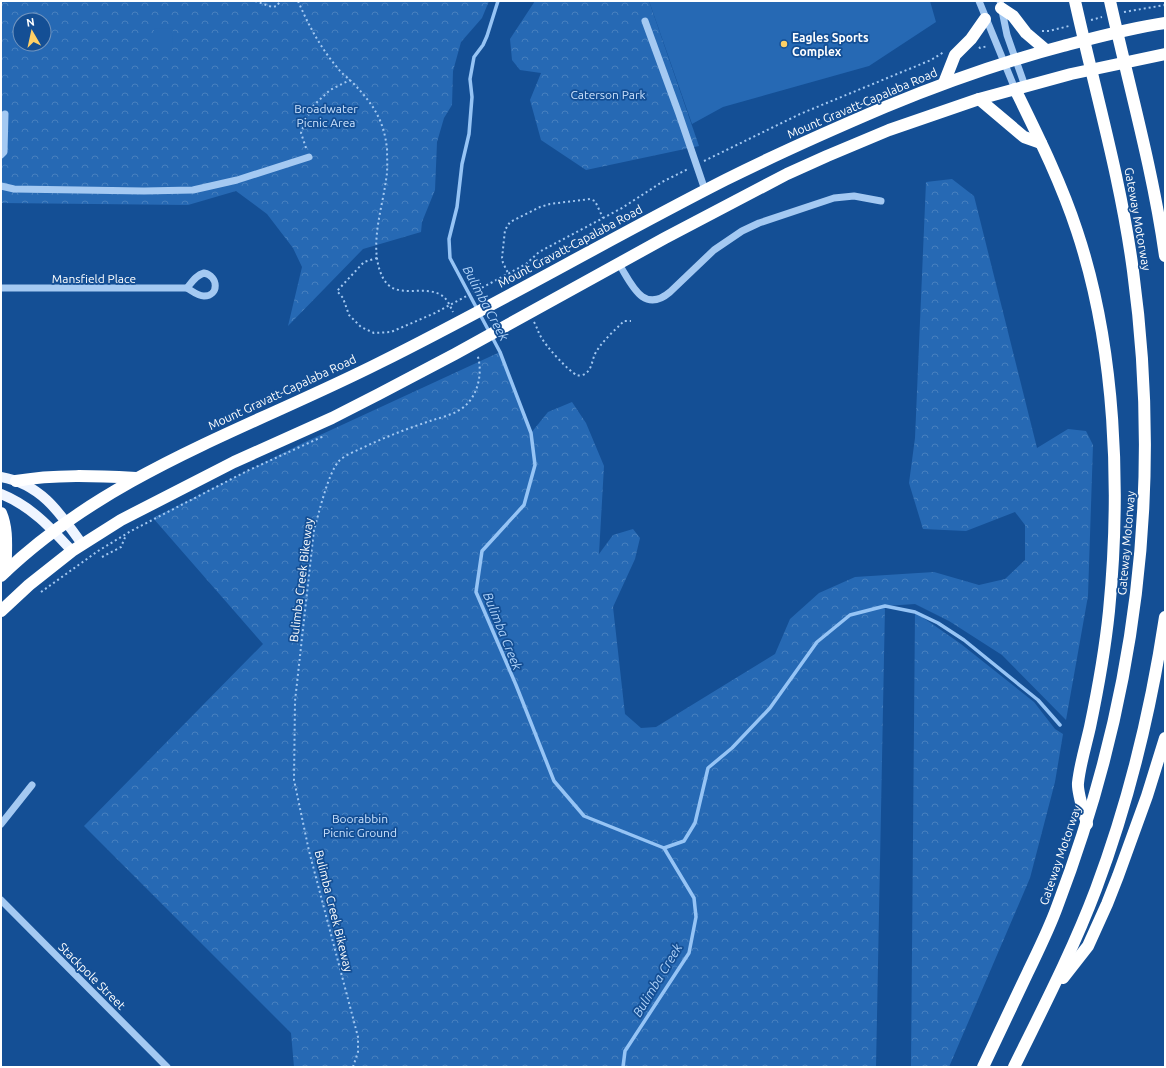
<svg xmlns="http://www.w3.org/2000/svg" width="1166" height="1068" font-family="Ubuntu,sans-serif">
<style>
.forest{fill:url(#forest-crowns);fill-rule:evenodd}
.pitch{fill:#2669b4}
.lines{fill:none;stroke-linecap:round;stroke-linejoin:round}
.stream{stroke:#96c4f5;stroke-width:3.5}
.path{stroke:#a4c9f2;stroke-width:2;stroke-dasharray:2 3;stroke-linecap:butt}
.minor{stroke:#a4c9f2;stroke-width:7}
.major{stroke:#eff5ff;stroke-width:10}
.highway{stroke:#fff;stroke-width:12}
.poi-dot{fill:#ffd065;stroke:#144f95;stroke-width:1.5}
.labels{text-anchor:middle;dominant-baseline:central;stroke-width:3.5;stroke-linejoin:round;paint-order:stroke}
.poi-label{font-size:12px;font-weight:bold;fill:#fff;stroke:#144f95;text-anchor:start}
.park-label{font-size:12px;fill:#cbe2fd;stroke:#144f95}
.street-label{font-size:12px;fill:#fff;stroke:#144f95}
.water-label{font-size:13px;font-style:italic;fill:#b0d3f9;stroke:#144f95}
</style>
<defs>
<pattern id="forest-crowns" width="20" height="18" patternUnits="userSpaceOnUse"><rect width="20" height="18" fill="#2669b4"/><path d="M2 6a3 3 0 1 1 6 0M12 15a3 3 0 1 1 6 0" fill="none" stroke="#4780bf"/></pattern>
</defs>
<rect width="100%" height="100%" fill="#144f95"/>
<!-- forest -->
<g class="forest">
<path d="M1,1H489L482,18L461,42L453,71L452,105L444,118L437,142L435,190L422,222L421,232L363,249L288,326L302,267L293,248L267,214L236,191L188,205L1,203ZM20,20H44V44H20Z"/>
<path d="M535,1H649L699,146L586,170L541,140L530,100L541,73L520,70L512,60L510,39Z"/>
<path d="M952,179L974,196L1037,448L1068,429L1086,431L1093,445L1088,596L1066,720L1002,655L949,621L915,604L885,606L876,1067H294L291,1033L84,826L263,644L153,518L305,442L500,352L531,433L548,412L572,402L586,423L604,466L599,554L613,535L633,529L640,538L635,559L613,607L625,714L641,728L656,727L775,654L790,619L819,593L855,577L934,572L979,585L1005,579L1025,560V525L1015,512L966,531L923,529L909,483L915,438L926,182Z"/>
<path d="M915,612L961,644L1034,702L1055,729L1063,734L1055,782L1030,878L949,1067L911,1066Z"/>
</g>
<!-- pitch -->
<g class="pitch">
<path d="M649,1H930L936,22L869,66L723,107L692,124Z"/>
<path d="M154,28L173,29L172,47H154Z"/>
</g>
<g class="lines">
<!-- stream -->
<g class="stream">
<path d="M498,1L487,36L483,45L474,57L470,79L472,97L469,134L462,164L457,207L449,239L450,258L500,352L531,433L535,465L524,505L482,551L476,592L516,685L554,781L584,816L664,848L694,898L696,917L689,953L625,1051L623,1067"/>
<path d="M664,848L684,841L695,823L708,768L732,748L770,708L817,642L850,615L885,606L915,612L938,623L964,640L1038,700L1060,725"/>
</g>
<!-- path -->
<g class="path">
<path d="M255,1L272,7L277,6L280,1"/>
<path d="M298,1C308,24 320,47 336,66C341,73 348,78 353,83C373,104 384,120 387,149C387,159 388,170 386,180C382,210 368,249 383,278C395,301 423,284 441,295C447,298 450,306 453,312"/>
<path d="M1124,12L1165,5"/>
<path d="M1091,20L1102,17"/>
<path d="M1042,31H1049L1069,26"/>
<path d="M979,47L980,48L988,46"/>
<path d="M306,148L301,133L306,119L314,105L330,90L350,80"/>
<path d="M704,161L800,114L931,60L944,52"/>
<path d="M377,258L364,262L337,291L343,298L349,315L361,327L374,333L391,332L435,313L526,264L539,252L622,208L662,182L688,169"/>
<path d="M512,281L503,263L502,258L505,230L510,222L540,207L550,204L590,199L595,201L603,218"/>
<path d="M534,322C537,327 538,332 541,337C545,345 568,371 577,375C580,376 584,375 586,373C592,369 592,360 595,354C602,341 614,331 624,321H631"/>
<path d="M102,557L121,547L126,535"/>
<path d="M41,592L98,551L131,531L247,471L324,436"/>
<path d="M353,1067L358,1052V1037L309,851L294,780L295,701L314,530C319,513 328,473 339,461C344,456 353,452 360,449C383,438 406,429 430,421C442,417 457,414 466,405C479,393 483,370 477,354"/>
</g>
<!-- minor -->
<g class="minor">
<path d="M979,1L1015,89"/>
<path d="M1000,1L1007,35L1025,86"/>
<path d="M645,21L679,114L705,190"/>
<path d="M1,155L4,152L5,114"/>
<path d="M1,186L14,189L144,191L193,190L237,180L309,157"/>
<path d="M619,264C631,283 643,315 670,292L714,250L742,231L759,223L834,198L854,196L881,201"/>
<path d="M204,273C219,276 219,296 204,296C198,296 192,291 187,288C192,282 196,275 204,273Z"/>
<path d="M1,288H187"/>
<path d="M1,824L32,785"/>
<path d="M1,900L167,1067"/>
</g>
<!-- major -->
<g class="major">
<path d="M1,477C41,484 60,513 82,544"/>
<path d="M1,494C31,506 51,528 72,551"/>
</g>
<!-- highway -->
<g class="highway">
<path d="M1110,1C1129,86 1153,170 1165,256"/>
<path d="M1001,8L1013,16L1026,33L1046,50"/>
<path d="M944,83L955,55L971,39L985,19"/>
<path d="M1015,89C1038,136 1061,182 1077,231C1116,348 1121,489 1109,611C1105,650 1098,689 1090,727C1086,745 1080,764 1078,783C1077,792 1084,813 1087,824"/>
<path d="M979,99L1024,137L1041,143"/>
<path d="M16,481C54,474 98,476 136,478"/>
<path d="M1,513C9,532 5,552 6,571"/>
<path d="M1,576C107,473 250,428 379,363C496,305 609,239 725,180C777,154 831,130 885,107C943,83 1002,62 1063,46C1097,37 1130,28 1165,23"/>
<path d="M1,611L29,585L72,551L121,520L234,462L332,418L379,394L455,354L665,238L787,174L827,156L889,130L979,99L1071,74L1165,54"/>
<path d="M1063,978L1088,946L1107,904L1118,876L1147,796L1165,738"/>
<path d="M983,1067C998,1036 1013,1004 1028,972C1038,951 1049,929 1057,907C1136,700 1163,491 1133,271C1121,180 1095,91 1075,1"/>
<path d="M1014,1067C1043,1008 1073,950 1096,889C1129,801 1151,710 1165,617"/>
</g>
</g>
<!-- markers -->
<circle class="poi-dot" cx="784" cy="44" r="4"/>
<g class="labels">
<!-- poi labels -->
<g class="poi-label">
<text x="792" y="37">Eagles Sports<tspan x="792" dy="14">Complex</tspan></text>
</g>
<!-- park labels -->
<g class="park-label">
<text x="608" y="94">Caterson Park</text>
<text x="326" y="108">Broadwater<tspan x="326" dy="14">Picnic Area</tspan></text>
<text x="360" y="818">Boorabbin<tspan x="360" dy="14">Picnic Ground</tspan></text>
</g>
<!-- street labels -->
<g class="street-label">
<text transform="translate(862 103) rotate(-23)">Mount Gravatt-Capalaba Road</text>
<text transform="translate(1138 219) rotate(80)">Gateway Motorway</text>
<text transform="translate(570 246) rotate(-28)">Mount Gravatt-Capalaba Road</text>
<text x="94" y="278">Mansfield Place</text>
<text transform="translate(282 392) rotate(-25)">Mount Gravatt-Capalaba Road</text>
<text transform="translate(1126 543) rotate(-85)">Gateway Motorway</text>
<text transform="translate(301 580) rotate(-83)">Bulimba Creek Bikeway</text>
<text transform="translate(1060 855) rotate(-71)">Gateway Motorway</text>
<text transform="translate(334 911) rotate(76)">Bulimba Creek Bikeway</text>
<text transform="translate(92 976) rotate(45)">Stackpole Street</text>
</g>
<!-- water labels -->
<g class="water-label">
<text transform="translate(486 303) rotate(62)">Bulimba Creek</text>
<text transform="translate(503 631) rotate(68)">Bulimba Creek</text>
<text transform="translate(657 980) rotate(-59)">Bulimba Creek</text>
</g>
</g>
<!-- border -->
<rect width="1166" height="1068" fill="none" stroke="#ffffff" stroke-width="4"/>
<!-- north arrow -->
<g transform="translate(32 32) rotate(351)"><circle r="19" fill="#144f95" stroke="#7295bf"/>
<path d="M0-3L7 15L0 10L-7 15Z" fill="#ffd065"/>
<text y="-6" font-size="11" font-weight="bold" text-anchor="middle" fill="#ffffff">N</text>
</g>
</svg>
